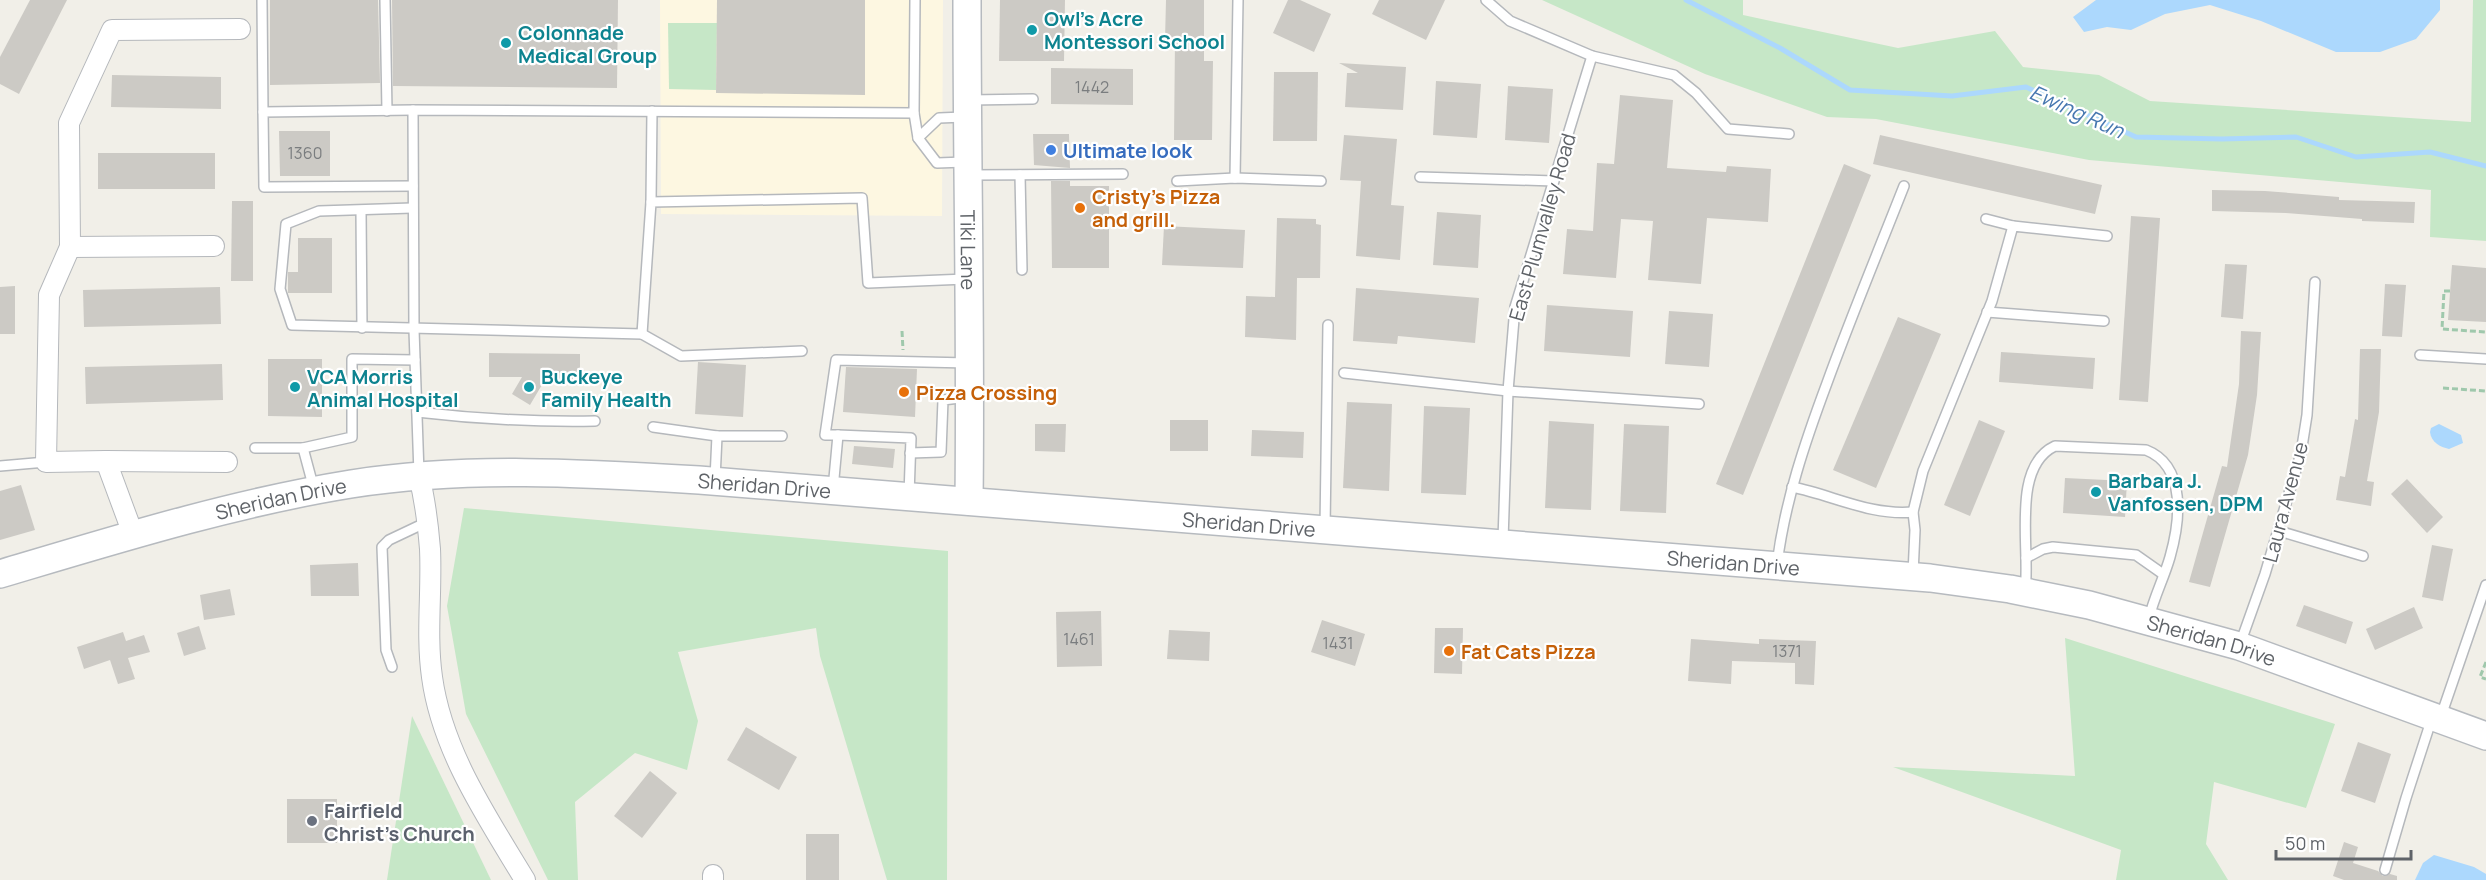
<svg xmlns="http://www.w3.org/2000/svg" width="2486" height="880" font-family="Manrope,sans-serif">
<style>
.commercial{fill:#fdf7e1}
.green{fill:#c6e7c7}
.water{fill:#acd8fd}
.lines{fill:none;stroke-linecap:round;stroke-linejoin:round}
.stream{stroke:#acd8fd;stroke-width:5}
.building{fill:#cccac5}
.lane-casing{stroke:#b5b8bc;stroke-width:12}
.street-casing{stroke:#b5b8bc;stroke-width:22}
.secondary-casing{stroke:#b6babf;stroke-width:30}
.path{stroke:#9fc8ac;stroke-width:3;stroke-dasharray:6 3;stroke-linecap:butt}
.lane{stroke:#fff;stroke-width:9}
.street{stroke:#fff;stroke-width:20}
.secondary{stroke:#fff;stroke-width:27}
.culture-dot{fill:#0f9aa8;stroke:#fff;stroke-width:2}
.shop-dot{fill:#3f7fe0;stroke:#fff;stroke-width:2}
.food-dot{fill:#e8710a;stroke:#fff;stroke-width:2}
.worship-dot{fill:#6b7280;stroke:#fff;stroke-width:2}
.labels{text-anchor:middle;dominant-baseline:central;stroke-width:4.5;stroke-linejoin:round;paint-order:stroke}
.number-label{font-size:16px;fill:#7a7d7f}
.culture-label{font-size:20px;font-weight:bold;fill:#0d838f;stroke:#fff;text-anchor:start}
.shop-label{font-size:20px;font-weight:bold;fill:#366cbe;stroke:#fff;text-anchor:start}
.food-label{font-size:20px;font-weight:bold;fill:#c56008;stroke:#fff;text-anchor:start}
.street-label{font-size:20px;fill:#5f6368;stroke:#fff}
.worship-label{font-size:20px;font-weight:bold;fill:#5b616d;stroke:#fff;text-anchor:start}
.water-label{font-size:21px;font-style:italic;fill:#4778b0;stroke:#fff}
</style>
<rect width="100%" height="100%" fill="#f1efe8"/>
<!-- commercial -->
<path class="commercial" d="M660,0H943L942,216L661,214Z"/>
<!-- green -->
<g class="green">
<path d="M1542,0H1743V15L1898,48L1995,31L2023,67L2099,75L2150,101L2471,122L2473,0H2486V241L2430,237L2431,190L2089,160L1876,119L1827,117L1705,74Z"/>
<path d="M668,23H717L716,90L669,89Z"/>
<path d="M464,508L948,551L947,880H887L820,656L816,628L678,652L698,721L687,770L635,753L575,802L578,880H548L466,714L447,606Z"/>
<path d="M2065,638L2335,724L2306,808L2214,782L2206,844L2228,880H2116L2121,850L1893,767L2075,776Z"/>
<path d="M412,716L491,880H387Z"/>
</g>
<!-- water -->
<g class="water">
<path d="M2096,0H2440V10L2416,39L2380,52H2336L2261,21L2210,5L2165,14L2131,30L2107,27L2084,32L2073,17Z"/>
<path d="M2439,424L2461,435L2463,443L2449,449C2440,447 2431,442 2430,432L2431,428Z"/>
<path d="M2434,855L2474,867L2486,874V880H2415L2423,863Z"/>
</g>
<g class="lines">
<!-- stream -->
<path class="stream" d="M1686,0L1780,48L1850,90L1952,96L2026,87L2136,137L2222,139L2296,137L2356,157L2430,152L2486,166"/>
</g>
<!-- building -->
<g class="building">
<path d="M30,0H67L19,94L0,84V57Z"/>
<path d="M270,0H378L380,83L270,85Z"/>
<path d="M392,0H618L617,88L393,86Z"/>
<path d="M717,0H865V95L716,93Z"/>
<path d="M1000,0H1065L1064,61H999Z"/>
<path d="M1166,0H1204V61H1213L1212,140H1174L1175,40H1165Z"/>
<path d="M1288,0H1300L1331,14L1314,52L1273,33Z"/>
<path d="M1379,0H1445L1426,40L1372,14Z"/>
<path d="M1339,63L1406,67L1403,110L1345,107L1347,73H1358Z"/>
<path d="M1051,68L1133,69V105L1051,104Z"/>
<path d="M1274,72H1318L1317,141H1273Z"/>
<path d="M112,75L221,77V109L111,107Z"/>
<path d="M1436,81L1481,84L1477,138L1433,135Z"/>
<path d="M1508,86L1553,89L1549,143L1505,140Z"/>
<path d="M1620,95L1673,100L1667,168L1726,172L1727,166L1771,169L1768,222L1707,218L1701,284L1648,280L1653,221L1621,219L1616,278L1563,274L1567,229L1593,231L1597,163L1614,164Z"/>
<path d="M279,131H330V176H280Z"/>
<path d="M1033,134H1069L1070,168L1034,165Z"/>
<path d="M1344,135L1397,139L1391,205L1404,206L1400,260L1356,256L1361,181L1340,180Z"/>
<path d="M1880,135L2102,185L2095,214L1873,164Z"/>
<rect x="98" y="153" width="117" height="36"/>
<path d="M1844,164L1871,175L1743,495L1716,484Z"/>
<path d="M1051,181H1070V186H1109V268H1052Z"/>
<path d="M2212,190L2265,191L2339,197V200L2415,202L2414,223L2362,221V219L2286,213L2212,211Z"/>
<path d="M232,201H253V281H231Z"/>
<path d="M1437,212L1481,215L1478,268L1433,265Z"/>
<path d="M2131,216L2160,218L2148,402L2119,400Z"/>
<path d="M1277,218L1316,219V224L1321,225L1320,278H1297L1296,340L1245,337L1246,296L1275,297Z"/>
<path d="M1164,226L1245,230L1243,268L1162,265Z"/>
<path d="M298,238H332V293H288V272H298Z"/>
<path d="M2225,264L2247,265L2243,319L2221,317Z"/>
<path d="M2452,265L2486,268V322L2448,320Z"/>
<path d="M2385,284L2406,285L2402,337L2382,336Z"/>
<path d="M15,286V334H0V287Z"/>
<path d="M220,287L221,324L84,327L83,290Z"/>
<path d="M1356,288L1479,298L1475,343L1398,336L1397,344L1353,341Z"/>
<path d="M1547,305L1633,311L1630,357L1544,351Z"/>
<path d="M1669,311L1713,314L1709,367L1665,364Z"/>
<path d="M1898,317L1941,334L1876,488L1833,470Z"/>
<path d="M2241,331L2261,332L2257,395L2248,455L2210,587L2189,582L2222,466L2227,467L2239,384Z"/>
<path d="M2360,349H2381L2379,412L2367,481L2374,482L2371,506L2336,500L2340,476L2345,477L2355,419L2358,420Z"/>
<path d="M2001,352L2095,358L2093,389L1999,382Z"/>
<path d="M489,353L580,354V379L546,378L530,405L512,394L522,377H489Z"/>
<path d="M268,359H322V417L268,416Z"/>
<path d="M698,362L746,365L743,417L695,414Z"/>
<path d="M222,364L223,400L86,404L85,367Z"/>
<path d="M846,367L917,369L915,417L843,412Z"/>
<path d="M1347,402L1392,404L1389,491L1343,488Z"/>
<path d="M1424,406L1470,408L1466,495L1421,493Z"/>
<rect x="1170" y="420" width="38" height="31"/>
<path d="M1979,420L2005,431L1970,516L1944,505Z"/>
<path d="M1549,421L1594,424L1591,510L1545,508Z"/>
<path d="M1035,424H1066L1065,452L1035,451Z"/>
<path d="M1624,424L1669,426L1666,513L1620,511Z"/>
<path d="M1252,430L1304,432L1303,458L1251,456Z"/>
<path d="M854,446L895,449L893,468L852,464Z"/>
<path d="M2065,478L2127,481L2125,517L2063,513Z"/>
<path d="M2407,479L2443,517L2427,533L2391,494Z"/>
<path d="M21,485L35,530L0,540V491Z"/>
<path d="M2432,545L2453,549L2443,601L2422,597Z"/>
<path d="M358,563L359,596H311L310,565Z"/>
<path d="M230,589L235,615L204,620L200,595Z"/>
<path d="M2304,605L2353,622L2346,644L2296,626Z"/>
<path d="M2414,607L2423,628L2375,650L2366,629Z"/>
<path d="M1101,611L1102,666L1057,667L1056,612Z"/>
<path d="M1322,620L1365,634L1355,666L1311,652Z"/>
<path d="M199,626L206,649L184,656L177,633Z"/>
<path d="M1435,628H1463L1462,674L1434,673Z"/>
<path d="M1169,630L1210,632L1209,661L1167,659Z"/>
<path d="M123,632L126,641L144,635L150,652L128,658L135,679L118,684L110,660L84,669L77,647Z"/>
<path d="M1691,639L1759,644V639L1816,641L1814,685L1795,684V663L1732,661L1731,684L1688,681Z"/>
<path d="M746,727L797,757L779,790L727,760Z"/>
<path d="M2358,742L2391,754L2375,803L2341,791Z"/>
<path d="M650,771L677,793L642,838L614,816Z"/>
<rect x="287" y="799" width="50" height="44"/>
<rect x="806" y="834" width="33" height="46"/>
<path d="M2344,842L2358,847L2353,863L2378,871L2383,876L2390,874L2397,876V880H2344L2333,876Z"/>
</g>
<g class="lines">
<!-- lane casing -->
<g class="lane-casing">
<g id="lane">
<path d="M262,0L263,112"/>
<path d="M385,0L387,111"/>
<path d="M1486,0L1510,21L1592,56L1674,75L1696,93L1728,129L1789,134"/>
<path d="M970,100L1033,99"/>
<path d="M914,113L918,138L937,163L965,162"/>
<path d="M918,138L939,118L964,117"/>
<path d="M970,175L1123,174"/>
<path d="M1020,175L1022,270"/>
<path d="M1420,177L1554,181"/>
<path d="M1235,178L1238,0"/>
<path d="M1177,181L1235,178L1321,181"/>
<path d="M413,186L264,187L263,112L413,110"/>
<path d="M651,202L652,111"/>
<path d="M412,208L319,211L286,224L280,289L292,325L642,334L651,202L862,198L868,283L966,279"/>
<path d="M361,211L362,328"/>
<path d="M1986,219L2013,226"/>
<path d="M1987,312L2104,321"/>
<path d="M642,334L681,356L802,351"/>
<path d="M2420,355L2486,359"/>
<path d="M1344,373L1508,391L1699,404"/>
<path d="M417,412C476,419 535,422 595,421"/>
<path d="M653,427L717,436L715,479"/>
<path d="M838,435H825L836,360L968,363"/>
<path d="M717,436H782"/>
<path d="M255,448H303L314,489"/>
<path d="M303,448L352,437V359L415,360"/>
<path d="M910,453L941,452L943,400L968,397"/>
<path d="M0,466L46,462"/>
<path d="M419,474L414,330L413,110L914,113L915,0"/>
<path d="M1792,487C1833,495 1870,516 1913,512"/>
<path d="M833,489L838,435L911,438L909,495"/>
<path d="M1325,527L1328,325"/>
<path d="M2279,531L2363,556"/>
<path d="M1503,540L1508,391L1515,307L1592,56"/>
<path d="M2026,558L2043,549L2053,547L2136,555L2163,574"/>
<path d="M1777,564C1785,501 1805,442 1827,383C1851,317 1878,252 1904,186"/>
<path d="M1913,574L1915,530L1913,512L1923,471L1992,301L2013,226L2107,236"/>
<path d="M2025,591C2031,550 2010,467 2055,446L2146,450C2187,466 2180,522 2170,557C2164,578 2154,597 2149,618"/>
<path d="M2240,644L2265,574L2301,453L2307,415L2315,282"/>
<path d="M392,667L386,650L382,547L389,540L427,522"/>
<path d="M2441,716L2486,585"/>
<path d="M2385,870L2406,798L2432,718"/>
</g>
</g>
<!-- street casing -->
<g class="street-casing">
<g id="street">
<path d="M70,247L214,246"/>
<path d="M106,461L227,462"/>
<path d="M419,476C425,500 428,524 430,549C432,591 426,635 432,677C442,751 487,817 525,880"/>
<path d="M133,534L106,461L46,462L49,295L70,247L69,123L112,30L240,29"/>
<path d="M713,880V875"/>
</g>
</g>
<!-- secondary casing -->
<g class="secondary-casing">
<g id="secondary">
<path id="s1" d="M967,0C967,167 971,334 969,501"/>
<path id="s2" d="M0,574C114,540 233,503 351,484C467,466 583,473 699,480L1930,578L2010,589L2089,605L2239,646L2486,736"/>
</g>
</g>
<!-- path -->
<g class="path">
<path d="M2450,291H2444L2442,329L2486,332"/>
<path d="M902,331L903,350"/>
<path d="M2443,388L2486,391"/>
<path d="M2486,662L2480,677L2486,679"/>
</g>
<!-- lane -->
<use href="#lane" class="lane"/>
<!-- street -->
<use href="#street" class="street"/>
<!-- secondary -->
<use href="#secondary" class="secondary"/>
</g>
<!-- markers -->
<g class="culture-dot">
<circle cx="1032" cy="30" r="6"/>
<circle cx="506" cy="43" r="6"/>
<circle cx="295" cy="387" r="6"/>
<circle cx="529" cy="387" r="6"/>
<circle cx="2096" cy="492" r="6"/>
</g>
<circle class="shop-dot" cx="1051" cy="150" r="6"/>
<g class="food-dot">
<circle cx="1080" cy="208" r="6"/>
<circle cx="904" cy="392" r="6"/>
<circle cx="1449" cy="651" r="6"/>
</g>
<circle class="worship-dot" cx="312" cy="821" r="6"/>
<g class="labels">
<!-- number labels -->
<g class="number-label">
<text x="1092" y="87">1442</text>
<text x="305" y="153">1360</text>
<text x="1079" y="639">1461</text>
<text x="1338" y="643">1431</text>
<text x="1787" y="651">1371</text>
</g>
<!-- culture labels -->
<g class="culture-label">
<text x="1044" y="18">Owl's Acre<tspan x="1044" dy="23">Montessori School</tspan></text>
<text x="518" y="32">Colonnade<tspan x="518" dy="23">Medical Group</tspan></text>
<text x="307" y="376">VCA Morris<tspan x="307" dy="23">Animal Hospital</tspan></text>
<text x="541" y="376">Buckeye<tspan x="541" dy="23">Family Health</tspan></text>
<text x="2108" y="480">Barbara J.<tspan x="2108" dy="23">Vanfossen, DPM</tspan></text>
</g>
<!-- shop labels -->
<g class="shop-label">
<text x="1063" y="150">Ultimate look</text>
</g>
<!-- food labels -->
<g class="food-label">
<text x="1092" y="196">Cristy's Pizza<tspan x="1092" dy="23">and grill.</tspan></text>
<text x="916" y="392">Pizza Crossing</text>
<text x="1461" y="651">Fat Cats Pizza</text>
</g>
<!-- street labels -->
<g class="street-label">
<text transform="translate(1542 227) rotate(-74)">East Plumvalley Road</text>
<text stroke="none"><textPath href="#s1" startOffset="250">Tiki Lane</textPath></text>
<text stroke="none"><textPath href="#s2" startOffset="777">Sheridan Drive</textPath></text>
<text stroke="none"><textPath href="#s2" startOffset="291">Sheridan Drive</textPath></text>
<text transform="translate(2285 502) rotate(-75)">Laura Avenue</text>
<text stroke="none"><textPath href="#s2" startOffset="1263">Sheridan Drive</textPath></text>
<text stroke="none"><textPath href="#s2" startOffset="1749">Sheridan Drive</textPath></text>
<text stroke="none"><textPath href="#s2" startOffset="2235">Sheridan Drive</textPath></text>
</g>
<!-- worship labels -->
<g class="worship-label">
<text x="324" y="810">Fairfield<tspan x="324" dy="23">Christ's Church</tspan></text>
</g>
<!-- water labels -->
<g class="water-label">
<text transform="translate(2077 111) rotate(24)">Ewing Run</text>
</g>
</g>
<!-- scale -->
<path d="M2276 850v9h135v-9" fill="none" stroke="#5f6368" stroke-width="3"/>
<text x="2285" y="850" font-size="18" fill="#5f6368" stroke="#ffffff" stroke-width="4.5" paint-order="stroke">50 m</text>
</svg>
